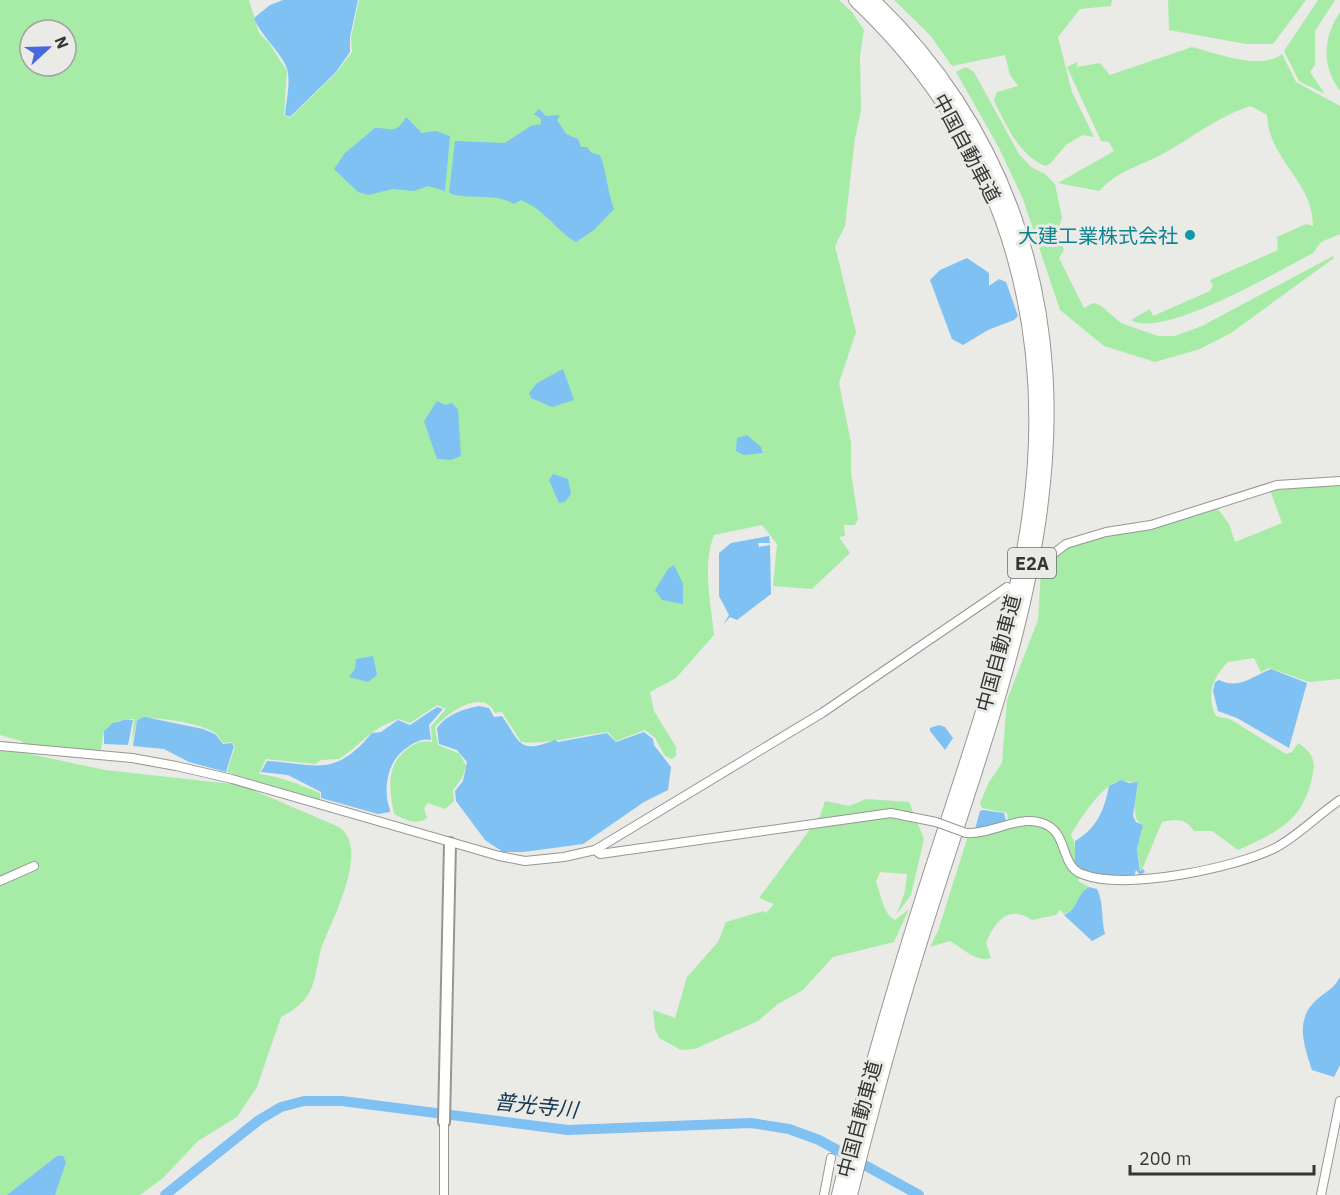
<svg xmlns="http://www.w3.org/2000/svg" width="1340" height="1195" font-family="'IBM Plex Sans','Noto Sans JP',sans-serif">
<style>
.green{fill:#a6eca7;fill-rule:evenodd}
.water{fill:#7fc1f2}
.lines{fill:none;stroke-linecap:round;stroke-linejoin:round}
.river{stroke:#7fc1f2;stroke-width:10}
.street-casing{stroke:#979693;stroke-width:10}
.secondary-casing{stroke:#979693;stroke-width:14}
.highway-casing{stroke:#979693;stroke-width:16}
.street{stroke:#fff;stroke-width:8}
.secondary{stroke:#fff;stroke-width:10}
.highway{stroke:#fff;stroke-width:14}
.street-bridge-casing{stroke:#979693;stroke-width:10;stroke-linecap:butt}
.street-bridge{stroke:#fff;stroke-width:8}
.culture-dot{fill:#0f9aa8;stroke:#eaeae7;stroke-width:2}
.labels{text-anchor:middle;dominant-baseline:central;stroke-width:6;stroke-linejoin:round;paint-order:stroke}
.shield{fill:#eaeae7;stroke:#6b6b69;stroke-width:1.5}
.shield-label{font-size:18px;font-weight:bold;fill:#353533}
.street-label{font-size:20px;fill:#353533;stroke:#eaeae7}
.culture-label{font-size:20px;fill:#0d838f;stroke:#eaeae7;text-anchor:end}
.water-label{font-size:21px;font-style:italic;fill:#143851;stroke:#eaeae7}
</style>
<rect width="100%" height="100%" fill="#eaeae7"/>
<!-- green -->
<g class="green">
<path d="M0,0H249L259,33L269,43L287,71L284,115L290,118L336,73L352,52L351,38L359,0H839L852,12L864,30L860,56L861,110L855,138L845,226L835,246L856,332L839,383L851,443V472L858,519L855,525H844L845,536L839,537L850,553L812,589L773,586L777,544L762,525L714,535C702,567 711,601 714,635L676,678L650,692L654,711L676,747V756L672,759L665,756L655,738L645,730L616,741L608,732C579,735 549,745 521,742L502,712L495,713C482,687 447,714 435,727L438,745L460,754L466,766L462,778L453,790L454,801L445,809L428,803L424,808L427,818C416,826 404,819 394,814C389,787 385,764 410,747C417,742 424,740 432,742L431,726L446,709L437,705L410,723L399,719C372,727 362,744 339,759L321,760L315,764L266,759L259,774C282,777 298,784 320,793V800L227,772L235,746L231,742L223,743C220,740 218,735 214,732C202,724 149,714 137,720L132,744L134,719L117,721L104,731L100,756L78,758L35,753L21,741L0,735ZM30,30H66V66H30Z"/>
<path d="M894,0H1112L1111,6L1080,9L1058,37L1072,92L1094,137L1082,135L1066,145L1050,164L1045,166C1018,154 1007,126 994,101L997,92L1018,86L1010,75L1005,55L952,66L930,35Z"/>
<path d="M1168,0H1306L1273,44H1246L1169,30Z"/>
<path d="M1318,0H1335L1315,31V65L1310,72L1325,94L1299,81L1284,51Z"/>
<path d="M1340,12V91C1321,65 1323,38 1340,12Z"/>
<path d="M1192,47C1215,53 1262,71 1282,54L1296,82L1340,106V234L1321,242L1313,253C1280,270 1162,340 1131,320L1150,309L1153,316L1210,291L1213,285L1210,280L1278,250L1277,237L1306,224L1313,226C1313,181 1268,159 1267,115L1251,106C1218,116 1195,136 1166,152C1140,167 1121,168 1099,191L1058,183L1114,151L1109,142L1101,141L1067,67L1077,62V67L1100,63L1110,75Z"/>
<path d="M966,67L974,72L1019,154L1031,167L1045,174L1055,184L1062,218L1057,233L1064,250L1059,258L1084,308L1093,303L1100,305L1121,323L1158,336H1175L1202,326L1333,256L1334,258L1231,333L1200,349L1155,362L1104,346L1060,310L1023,199L999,148L956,72Z"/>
<path d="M1308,484H1340V679L1309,682L1269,668L1261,672L1254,658L1228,662C1212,678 1206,696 1216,716L1230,719L1286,754L1292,752L1298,743C1313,753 1316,760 1312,778C1302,822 1277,832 1238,850L1212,831H1194C1185,818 1177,819 1162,822L1141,872L1137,849L1143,825C1129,819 1137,796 1138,783C1132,783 1124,780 1119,781C1102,785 1079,820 1071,835C1078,847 1074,859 1081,872L1078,881L1089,887C1077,895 1079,909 1064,914L1060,910L1056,915L1032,920C1009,904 995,921 986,943L991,958C977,963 962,948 950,941L930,947L938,931L968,836L996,832L1008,821L1007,813L982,808L980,803L989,782L1002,763L1007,700L1038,620L1041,570L1062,549L1108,534L1218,509L1229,524L1235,542L1282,523L1270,490Z"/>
<path d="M0,744L20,752L105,770L241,785L339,827C371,849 332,919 321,949C317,963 316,981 309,993C302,1005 292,1011 281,1017L257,1087L237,1117L198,1141L163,1178L140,1195H0Z"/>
<path d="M866,799L909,802L924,839L911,895L897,914L905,891L907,874L880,872L876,882C881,894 883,914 895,920L909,909L894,942L833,957L803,990L778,1004L758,1021L695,1049L681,1050L659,1038L655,1029L653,1010L675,1018L687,977L718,942L726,922L763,911L766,913L774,904L759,898L820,816L825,801L849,806Z"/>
</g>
<!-- water -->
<g class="water">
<path d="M283,0H358L350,37V52L336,72L290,117L285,115C286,101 290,87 288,73C286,56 261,37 254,18L270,5Z"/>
<path d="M539,109L546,116L560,115L557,120L566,134L578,139L581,147H587L592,153L600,155C607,172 607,191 614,209L594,230L576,242C554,229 547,211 521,200L514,204C494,192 471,201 449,193L455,141L505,143L531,126L541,124V119L534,114Z"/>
<path d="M406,117L422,133L436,131L450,136L445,191L428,186L414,191L393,189L368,195L358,192L334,169L345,153L375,128C391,127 395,136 406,117Z"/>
<path d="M967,258L989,273V286L999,279L1006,282L1018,316L1014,320L988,330L963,345L952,339L930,280L940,270Z"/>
<path d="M563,369L574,400L552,407L531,398L529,393L537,383Z"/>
<path d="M437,401L445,405L452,403L458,409L461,456L451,460L437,459L424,421Z"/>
<path d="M747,435L761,447L763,453L744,455L736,451L737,438Z"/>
<path d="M553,474L568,479L571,494L565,502L559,503L549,480Z"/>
<path d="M769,536L770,543H758L759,547L770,545L771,594L737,620L730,617L723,625L729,615L719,596V553L731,543Z"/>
<path d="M674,565L683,584V604L662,600L655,590L668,569Z"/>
<path d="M373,656L377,675L368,682L349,677L355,669L356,659Z"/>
<path d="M1271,669L1307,683L1289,748L1237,718L1218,711L1213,691L1215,682L1219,680C1240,690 1252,676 1271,669Z"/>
<path d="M479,706L489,708L494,717L502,716C521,744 519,754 555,740L558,742L607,733L616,742L644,732L653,739L654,745L671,767L668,790L644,802L583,844L523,852H503L485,840L456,801L455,791L463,781L467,762L457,750L439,744L437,728C447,714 464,709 479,706Z"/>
<path d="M437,707L443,709L429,725L431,740C423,738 415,742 408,747C391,757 385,778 387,798C387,803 390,807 390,812L378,814L321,798V792L288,775L261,772L267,761C318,764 334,778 372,733L381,732L398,720L410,725Z"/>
<path d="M145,717L203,729L215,734L223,744L231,743L234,746L226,772L189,762L164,749L133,746L137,720Z"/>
<path d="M124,720H133L128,745L104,744V731L113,723Z"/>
<path d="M939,725L945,727L953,738L945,750L930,731V728Z"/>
<path d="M1121,780L1129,783L1138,782L1133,816L1136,822L1143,825L1137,849L1140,871L1143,869L1145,872L1140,875L1136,870L1134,877L1119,880L1081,872L1075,863V841C1097,828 1104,811 1109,786Z"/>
<path d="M983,810L1004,813L1006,821L975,829L980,811Z"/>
<path d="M1089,887L1097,889C1104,903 1101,919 1105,934L1092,941L1064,915C1079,909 1076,894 1089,887Z"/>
<path d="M1340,977V1065L1334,1077L1312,1070C1303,1043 1294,1017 1320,997C1330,989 1333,989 1340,977Z"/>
<path d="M57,1156H63L66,1162L55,1195H7Z"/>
</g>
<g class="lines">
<!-- river -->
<path class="river" d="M165,1195L259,1120L281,1107L304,1101H342L568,1130L751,1123L789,1129L819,1140L919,1195"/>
<!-- street casing -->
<g class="street-casing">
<g id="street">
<path d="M1040,564L1066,544L1106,532L1151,525L1277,485L1340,481"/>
<path d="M0,746L132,758L176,766L232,779L499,856L525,861L564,857L595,850L822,713L1007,587"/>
<path d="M966,833C991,835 1017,815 1042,823C1069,831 1059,865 1082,874C1124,891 1237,868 1277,847C1300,834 1318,815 1340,800"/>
<path d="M595,850L600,854L891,813L936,822"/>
<path d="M0,881L34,866"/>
<path d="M444,1195V1122"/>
<path d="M824,1195L831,1158"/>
<path d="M1321,1195L1340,1101"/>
</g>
</g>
<!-- secondary casing -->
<g class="secondary-casing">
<path id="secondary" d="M444,1122L450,843"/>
</g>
<!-- highway casing -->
<g class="highway-casing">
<g id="highway">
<path d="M839,1195C867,1079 901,964 938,851C970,753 1004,656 1023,556C1063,345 1014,149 856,0"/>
<path d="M850,1195C875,1094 903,993 935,894C1006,672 1096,450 1014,217C985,135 936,60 872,0"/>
</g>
</g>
<!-- street -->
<use href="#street" class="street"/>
<!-- secondary -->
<use href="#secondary" class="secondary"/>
<!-- highway -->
<use href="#highway" class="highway"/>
<!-- street-bridge casing -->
<g class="street-bridge-casing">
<path id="street-bridge" d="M936,822L966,833"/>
</g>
<!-- street-bridge -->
<use href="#street-bridge" class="street-bridge"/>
</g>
<!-- markers -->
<circle class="culture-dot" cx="1190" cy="235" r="6"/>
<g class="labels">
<!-- shield labels -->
<rect class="shield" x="1008" y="548" width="48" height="30" rx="4.5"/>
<g class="shield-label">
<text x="1032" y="563">E2A</text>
</g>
<!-- street labels -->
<g class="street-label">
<text transform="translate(967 148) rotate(62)">中国自動車道</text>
<text transform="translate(998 653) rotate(-75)">中国自動車道</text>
<text transform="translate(859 1119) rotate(-75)">中国自動車道</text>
</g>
<!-- culture labels -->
<g class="culture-label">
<text x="1178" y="235">大建工業株式会社</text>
</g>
<!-- water labels -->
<g class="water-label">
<text transform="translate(536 1105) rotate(6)">普光寺川</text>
</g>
</g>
<!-- north arrow -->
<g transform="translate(48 48) rotate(68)"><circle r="28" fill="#eaeae7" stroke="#a2a29f" stroke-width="1.5"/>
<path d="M0-4.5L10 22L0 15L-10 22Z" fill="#4769dc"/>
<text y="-9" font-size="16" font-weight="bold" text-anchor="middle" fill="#353533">N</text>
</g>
<!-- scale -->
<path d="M1130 1165v9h184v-9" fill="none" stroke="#353533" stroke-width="3"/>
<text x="1139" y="1165" font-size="18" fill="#353533" stroke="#eaeae7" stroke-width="4.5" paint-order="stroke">200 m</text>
</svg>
